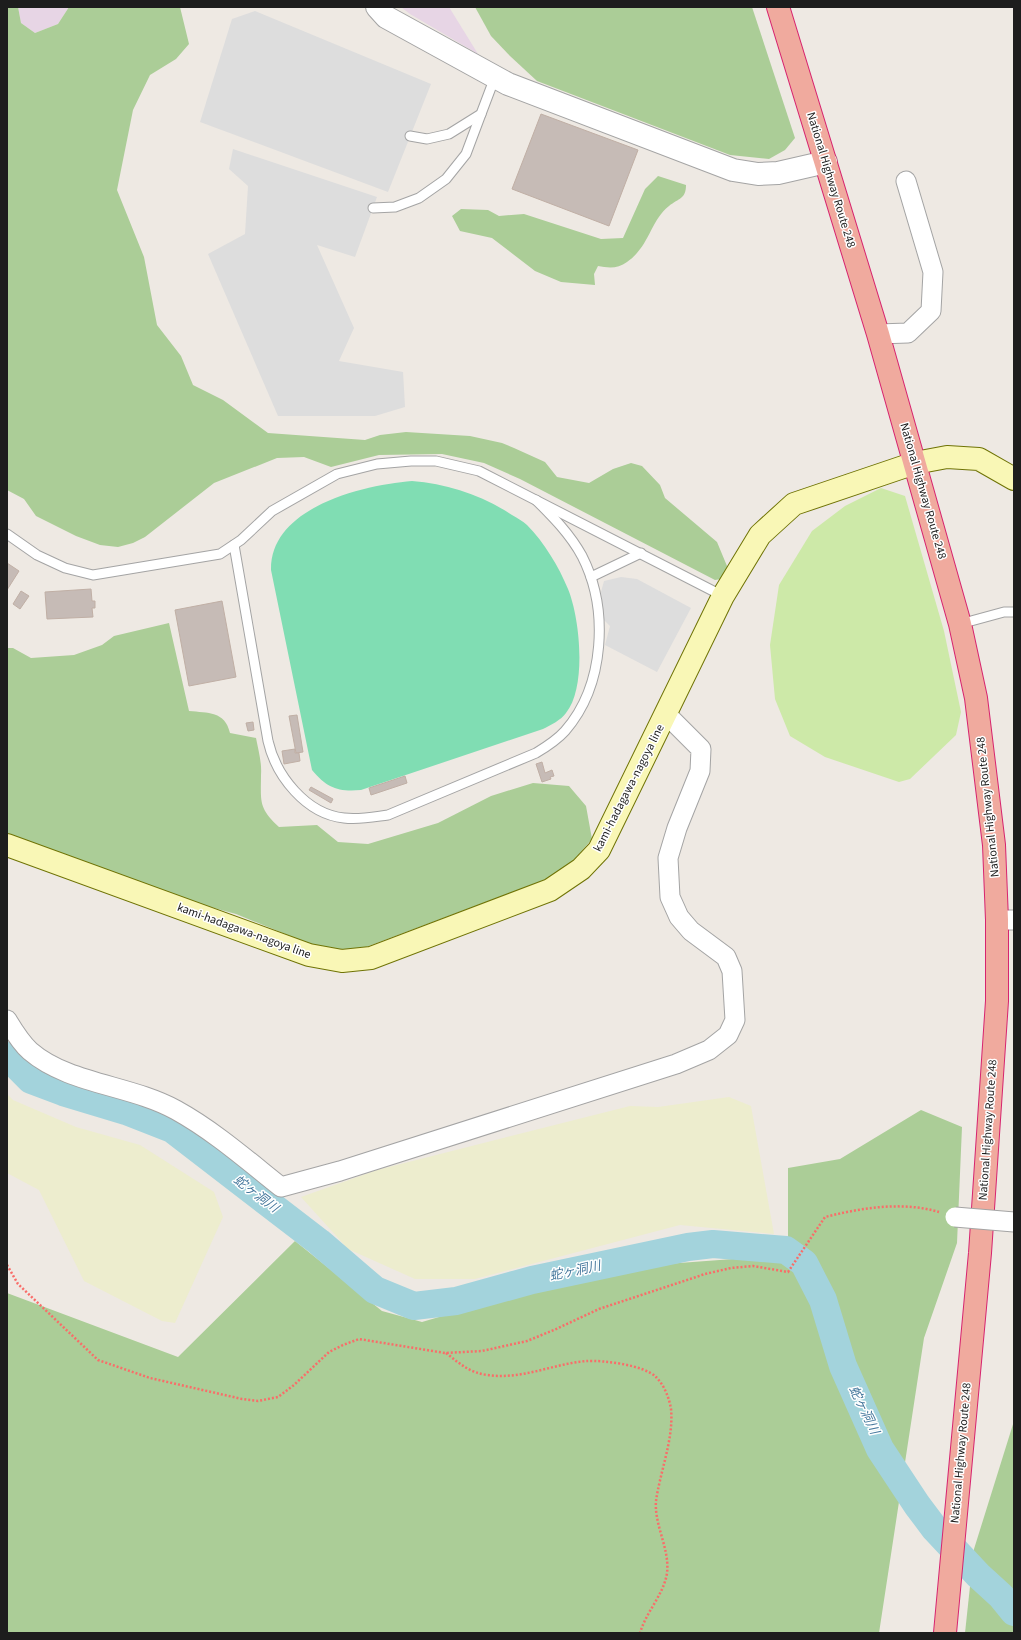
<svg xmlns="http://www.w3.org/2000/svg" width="1021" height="1640" font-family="'Source Sans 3','Noto Sans JP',sans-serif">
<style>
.industrial{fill:#e7d5e5}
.farmland{fill:#ededce}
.grass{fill:#cde9a8}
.forest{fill:#abcd97}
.pitch{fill:#80ddb3}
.parking{fill:#ddd}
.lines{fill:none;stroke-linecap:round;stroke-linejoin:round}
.river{stroke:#a3d3dc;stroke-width:28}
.building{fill:#c6bbb6;stroke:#c0afa5}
.service-casing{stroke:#a4a4a4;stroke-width:11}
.minor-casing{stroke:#a4a4a4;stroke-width:21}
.tertiary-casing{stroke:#a4a4a4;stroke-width:24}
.secondary-casing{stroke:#6f7305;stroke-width:24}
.trunk-casing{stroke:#d7246f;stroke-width:24}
.path{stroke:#f96d69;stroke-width:2.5;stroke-dasharray:2 2;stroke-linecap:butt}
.service{stroke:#fff;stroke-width:9}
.minor{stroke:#fff;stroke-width:19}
.tertiary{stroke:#fff;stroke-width:22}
.secondary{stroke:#f9f7b6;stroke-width:22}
.trunk{stroke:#f0aa9e;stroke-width:22}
.minor-bridge-casing{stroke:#a4a4a4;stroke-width:21;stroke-linecap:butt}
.minor-bridge{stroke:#fff;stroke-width:19}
.labels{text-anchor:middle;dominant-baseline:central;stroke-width:3;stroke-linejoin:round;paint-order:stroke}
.street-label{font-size:12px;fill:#1d1d1d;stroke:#fff}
.water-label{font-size:13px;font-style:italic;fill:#44779c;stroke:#fff}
</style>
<rect width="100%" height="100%" fill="#eee9e3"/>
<!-- industrial -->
<g class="industrial">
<path d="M18,7H69L58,24L35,33L21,23Z"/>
<path d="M401,7H449L478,54L410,14Z"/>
</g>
<!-- farmland -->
<g class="farmland">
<path d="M7,1094L13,1100L76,1127L140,1145L214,1192L223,1217L175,1323L162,1321L84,1281L39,1190L7,1173Z"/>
<path d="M729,1097L751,1106L774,1234L680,1225L475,1279H415L348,1249L301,1197L377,1170L630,1106L658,1107Z"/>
</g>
<!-- grass -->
<path class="grass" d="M881,488L905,496L944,631L961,712L956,735L910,779L899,782L825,757L790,736L775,699L770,645L779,585L812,531L845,506Z"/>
<!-- forest -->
<g class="forest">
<path d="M7,7H18L21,23L35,33L58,24L69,7H180L189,44L176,59L150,75L133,110L117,190L144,257L157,325L181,356L193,385L223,400L268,433L365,440L380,435L406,432L470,436L502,443L514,448L545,462L557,477L589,483L613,469L631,463L642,466L660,485L665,498L717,542L727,566L728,578L715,580L520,479L484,463L442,454L379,455L331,467L304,457L277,458L214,483L145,537L133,543L118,547L100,545L76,536L36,516L24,499L7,490Z"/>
<path d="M475,7H752L795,138L785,150L769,159L730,155L537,81L510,56L491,36Z"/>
<path d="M658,176L686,185C686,199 679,198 669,206C650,221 650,246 627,262C618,269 608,268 598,266L594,274L595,285L561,282L535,271L492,238L460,231L452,216L461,209L488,210L499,216L524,214L601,239L623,238L645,189Z"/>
<path d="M169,623L189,711C208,713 225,711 230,733L256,738C258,749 262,762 261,775C261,801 258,808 279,827L317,825L338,842L368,844L438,823L491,796L533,783L569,786L586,806L592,839L567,868L547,879L366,947L334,951L317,947L236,914L181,899L7,835V648H13L31,658L74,655L102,645L114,636Z"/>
<path d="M921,1110L962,1127L957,1243L924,1338L879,1633H7V1293L178,1357L295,1241L382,1311L422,1322L507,1297L594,1278L639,1266L733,1259L788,1244V1168L840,1159Z"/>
<path d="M1014,1421V1633H965L974,1549Z"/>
</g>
<!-- pitch -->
<path class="pitch" d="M412,481C448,484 482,495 512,515C517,518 523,521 527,525C544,542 559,567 568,589C580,618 587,687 566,713C561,720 551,725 543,729L361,790C338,792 327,788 312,770L271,570C270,507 363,485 412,481Z"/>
<!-- parking -->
<g class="parking">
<path d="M255,11L431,84L388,192L200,122L232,19Z"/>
<path d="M233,149L377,197L355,257L317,245L354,328L339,361L403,372L405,407L375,416H278L208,254L245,234L248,186L229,169Z"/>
<path d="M621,577L637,579L691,608L657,672L605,645L610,626L603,619L601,592L604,581Z"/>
</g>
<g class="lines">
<!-- river -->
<path class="river" d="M7,1056L31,1080L63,1092L126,1111L172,1129L319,1242L375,1290L414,1306L456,1301L532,1280L688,1247L713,1244L786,1250L804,1263L823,1300L843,1366L880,1449L917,1505L935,1529L978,1575L1001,1596L1014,1612"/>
</g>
<!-- building -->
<g class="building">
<path d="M541,114L638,150L609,226L512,189Z"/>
<path d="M7,563L19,571L7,590Z"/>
<path d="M91,589L92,601H95V608H92L93,617L47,619L45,592Z"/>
<path d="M21,591L29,596L20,609L13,604Z"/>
<path d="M222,601L236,677L189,686L175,610Z"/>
<path d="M297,715L303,752L296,753L289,716Z"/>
<path d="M253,722L254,730L248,731L246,723Z"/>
<path d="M295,749V753H299L300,761L284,764L282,751Z"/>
<path d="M542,762L545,773L552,770L554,776L550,777L551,779L542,782L536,764Z"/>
<path d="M405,776L407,783L371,795L369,788Z"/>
<path d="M311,787L333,799L331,803L309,790Z"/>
</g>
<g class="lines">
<!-- service casing -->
<g class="service-casing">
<g id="service">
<path d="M410,136L427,139L449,134L481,114L495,77"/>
<path d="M373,208L395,207L419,198L446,179L466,154L481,114"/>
<path d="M7,534L37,555L65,568L93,575L220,554L241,540L272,511L337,474L377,464L411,461H436L479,471L723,596"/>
<path d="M234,545L268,741C276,776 306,814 344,818C359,820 373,817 388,815L536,753C546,747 557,740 565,731C605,685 609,609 582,556C570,534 553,517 536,500"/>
<path d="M591,577L641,553"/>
<path d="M960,624L1004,612H1014"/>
</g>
</g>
<!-- minor casing -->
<g class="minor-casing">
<g id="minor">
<path d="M878,334L908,333L931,311L933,272L906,181"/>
<path d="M997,920H1014"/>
<path d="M7,1020C13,1030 21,1043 30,1051C68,1084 131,1085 176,1110C214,1131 247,1160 281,1187L340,1171L676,1064L709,1050L728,1035L735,1020L732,971L726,957L691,931L679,917L670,897L668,858L677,828L700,771L701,749L666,714"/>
</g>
</g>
<!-- tertiary casing -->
<g class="tertiary-casing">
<path id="tertiary" d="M377,7L386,17L508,84L733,170L758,174L778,173L826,162"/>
</g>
<!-- secondary casing -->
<g class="secondary-casing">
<path id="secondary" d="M7,845L309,955L342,961L371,958L550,890L581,869L599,850L723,596L760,535L794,504L915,463L947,457L979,459L1014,479"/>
</g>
<!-- trunk casing -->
<g class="trunk-casing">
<path id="trunk" d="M778,7L878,334L960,624L976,698L994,845L997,920V1001L980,1253L945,1633"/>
</g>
<!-- path -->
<g class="path">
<path d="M7,1265L18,1284L98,1360L150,1378L242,1399L258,1401L278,1397L294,1385L329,1352L343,1345L359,1339L445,1353L482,1351L527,1341L554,1330L599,1309L705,1274L731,1268L753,1266L788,1272L825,1217C861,1208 902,1201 939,1212"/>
<path d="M446,1353C460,1364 470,1373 488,1375C521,1380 553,1364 586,1361C603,1360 644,1365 656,1377C664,1385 669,1397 671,1409C674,1438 660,1472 656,1501C654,1525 670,1549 667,1573C664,1594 646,1612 640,1633"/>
</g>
<!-- service -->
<use href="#service" class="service"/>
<!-- minor -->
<use href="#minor" class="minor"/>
<!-- tertiary -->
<use href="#tertiary" class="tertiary"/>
<!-- secondary -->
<use href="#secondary" class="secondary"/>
<!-- trunk -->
<use href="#trunk" class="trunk"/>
<!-- minor-bridge casing -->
<g class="minor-bridge-casing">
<path id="minor-bridge" d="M955,1217L1014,1222"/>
</g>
<!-- minor-bridge -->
<use href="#minor-bridge" class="minor-bridge"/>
</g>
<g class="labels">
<!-- street labels -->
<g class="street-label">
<text transform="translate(831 180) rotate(73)">National Highway Route 248</text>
<text transform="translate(923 491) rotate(74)">National Highway Route 248</text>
<text transform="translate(629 788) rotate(-63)">kami-hadagawa-nagoya line</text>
<text transform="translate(988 807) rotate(-96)">National Highway Route 248</text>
<text transform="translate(244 931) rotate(20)">kami-hadagawa-nagoya line</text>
<text transform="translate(988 1130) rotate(-86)">National Highway Route 248</text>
<text transform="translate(961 1453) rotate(-85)">National Highway Route 248</text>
</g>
<!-- water labels -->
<g class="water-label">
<text transform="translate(256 1194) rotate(37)">蛇ヶ洞川</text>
<text transform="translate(575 1271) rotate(-12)">蛇ヶ洞川</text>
<text transform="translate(864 1410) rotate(64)">蛇ヶ洞川</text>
</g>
</g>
<!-- border -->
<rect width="1021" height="1640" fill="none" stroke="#1d1d1d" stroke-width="16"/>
</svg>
